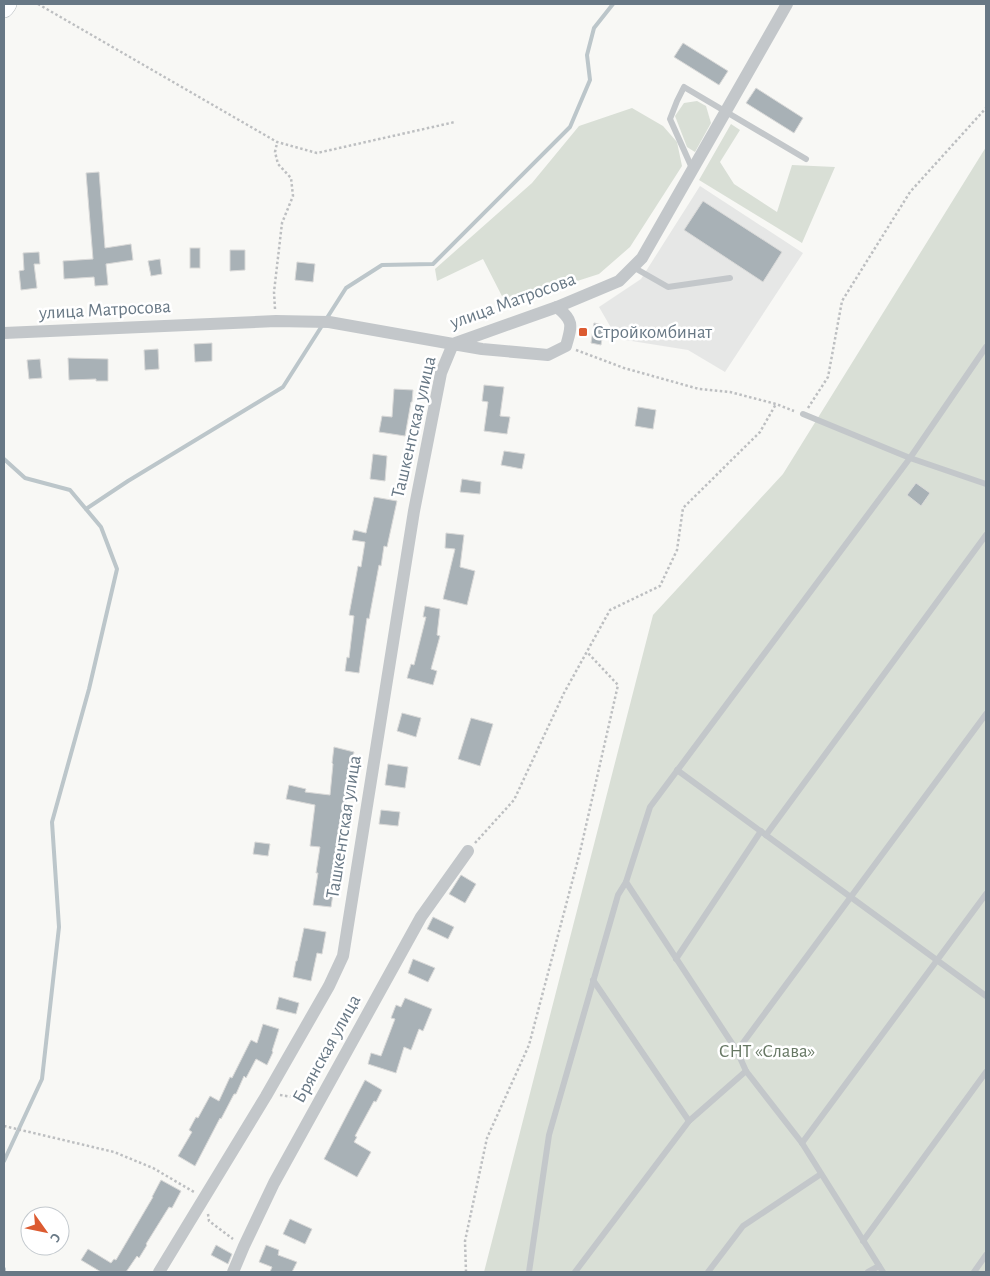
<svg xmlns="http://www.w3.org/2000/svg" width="990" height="1276" font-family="'Alegreya Sans',sans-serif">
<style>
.built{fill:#e6e7e6}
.green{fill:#d9dfd6}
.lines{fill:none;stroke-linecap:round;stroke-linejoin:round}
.stream{stroke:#bcc6ca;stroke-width:4}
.building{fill:#a8b1b6;stroke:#d9d9d8}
.secondary-casing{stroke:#b6bbbf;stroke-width:20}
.path{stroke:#bdbfc1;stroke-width:2.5;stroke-dasharray:2.5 2.5;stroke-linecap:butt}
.lane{stroke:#c3c7ca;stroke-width:6}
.street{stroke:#c3c7ca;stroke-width:12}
.secondary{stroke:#fff;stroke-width:19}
.poi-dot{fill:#dc5b31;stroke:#fff;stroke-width:2}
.labels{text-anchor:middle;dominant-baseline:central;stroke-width:5;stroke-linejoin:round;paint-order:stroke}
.street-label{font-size:19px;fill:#687885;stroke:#fff}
.poi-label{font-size:19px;fill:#687885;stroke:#fff;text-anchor:start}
.park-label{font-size:19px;fill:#667763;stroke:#fff}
</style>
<rect width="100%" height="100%" fill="#f8f8f5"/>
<!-- built -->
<path class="built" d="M700,186L803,253L725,372L688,350L613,338L610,326L599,307L641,279Z"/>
<!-- green -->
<g class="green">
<path d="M697,101L706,106L711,123L695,152L687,147L675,116L684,103Z"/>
<path d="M632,108L663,126L677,142L682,166L630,247L599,274L506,304L483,259L437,281L435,269L532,183L579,126Z"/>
<path d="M731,124L740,130L720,162L734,184L777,212L792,165L835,167L802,243L699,180Z"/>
<path d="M986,147V1272H484L653,615L783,474Z"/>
</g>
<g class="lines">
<!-- stream -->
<g class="stream">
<path d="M4,459L25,478L70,490L101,527L117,569L89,689L52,822L59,927L42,1079L4,1161"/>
<path d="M86,509L128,481L283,387L346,288L382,265L433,264L570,127L590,80L587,55L594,28L613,4"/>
<path d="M4,1269V1272"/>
</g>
</g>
<!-- building -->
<g class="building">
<path d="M683,43L728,71L719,85L674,57Z"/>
<path d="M756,88L803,118L794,133L746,103Z"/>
<path d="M99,172L105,248L131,244L133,260L106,264L108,285L95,286L94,277L64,279L63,261L93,259L86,173Z"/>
<path d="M703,201L782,252L763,282L684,230Z"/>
<rect x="190" y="248" width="10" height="20"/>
<path d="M230,250H245V270L230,271Z"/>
<path d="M39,252L40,264H34L37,288L21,290L19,271L24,270L23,253Z"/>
<path d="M160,259L162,274L151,276L148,261Z"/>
<path d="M297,262L315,264L313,282L295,280Z"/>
<path d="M594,323L604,325L601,345L591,343Z"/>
<path d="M212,343V361L195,362L194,344Z"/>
<path d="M158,349L159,369L145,370L144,350Z"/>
<path d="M68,358L108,359V381H96V379L69,380Z"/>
<path d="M40,359L42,378L29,379L27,360Z"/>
<path d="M484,385L504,387L500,416L510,417L507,434L484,431L488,402L482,401Z"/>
<path d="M394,389L413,390L412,402H411L405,436L379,432L382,416L392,417Z"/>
<path d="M638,407L656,410L653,429L635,426Z"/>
<path d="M504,451L525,454L522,469L501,465Z"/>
<path d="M373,454L387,456L385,481L370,479Z"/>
<path d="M462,479L481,482L480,494L460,492Z"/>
<path d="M916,483L930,493L921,506L907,495Z"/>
<path d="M374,497L397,501L387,547L384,546L381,566L379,565L369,619L367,618L359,673L345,671L347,657L349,658L354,616L349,615L358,566L361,567L365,542L352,540L354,530L366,533Z"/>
<path d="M446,533L464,535L460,567L475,571L467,605L443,599L455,549L445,548Z"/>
<path d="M425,606L440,609L437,635L440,636L431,669L437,671L433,685L407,678L411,664L414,665L426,617H423Z"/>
<path d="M402,713L421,718L416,737L397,731Z"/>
<path d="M471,718L493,724L480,766L458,759Z"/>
<path d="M334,747L354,752L351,768H350L341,849H340L331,907L313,905L318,873H316L320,847L310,846L315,805L286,799L289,785L306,789L305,792L330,795L333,764L332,763Z"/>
<path d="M388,764L408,767L405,788L385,785Z"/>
<path d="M381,810L400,812L398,826L379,824Z"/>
<path d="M255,842L270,844L268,856L253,854Z"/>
<path d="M461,875L476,884L465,903L449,894Z"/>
<path d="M433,917L454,927L448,939L427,929Z"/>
<path d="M304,928L326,932L322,954L317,953L311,981L293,977L296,961H297Z"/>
<path d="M413,959L435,968L428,982L408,973Z"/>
<path d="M279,997L299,1003L296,1014L276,1009Z"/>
<path d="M405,998L432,1009L423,1031L419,1029L411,1050L404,1047L396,1073L368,1064L371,1053L381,1056L395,1019L391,1018L396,1005L401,1007Z"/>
<path d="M263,1024L279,1029L272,1051L273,1052L267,1065L256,1059L246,1078L244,1076L236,1094H234L221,1119L220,1118L195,1166L178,1156L192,1132L189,1130L196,1117L198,1118L210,1096L219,1101L230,1077L232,1078L251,1040L257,1043Z"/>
<path d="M365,1080L382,1090L376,1102L374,1101L355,1136L357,1137L354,1142L371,1152L357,1177L324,1159Z"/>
<path d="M161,1180L181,1191L172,1208L169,1207L146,1244L147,1245L139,1258L137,1256L126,1272H101L81,1260L88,1249L111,1263L114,1259L116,1260L153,1197H152Z"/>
<path d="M290,1219L312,1229L305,1244L283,1234Z"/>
<path d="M216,1245L232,1254L228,1264L211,1255Z"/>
<path d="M266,1245L279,1250L278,1255L297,1262L292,1272H270L272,1267L259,1262Z"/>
</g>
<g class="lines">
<!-- secondary casing -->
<g class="secondary-casing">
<path id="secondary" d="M4,8L7,4"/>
</g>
<!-- path -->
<g class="path">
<path d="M38,4L277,142L317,153L455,122"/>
<path d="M275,309L274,292L282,223L293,196L291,178L278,164L275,152L277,143"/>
<path d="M576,350L624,368L699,389L730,392L776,404L794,411"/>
<path d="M808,408L828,377L842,301L910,192L986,108"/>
<path d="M475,843L514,800L564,693L610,610L660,586L677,550L683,508L760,432L776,404"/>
<path d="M280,1095L306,1099"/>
<path d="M4,1126L114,1152L153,1168L194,1192"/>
<path d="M208,1214L209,1221L233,1239"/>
<path d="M466,1272L465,1241L487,1138L529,1045L580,852L618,685L587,652"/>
</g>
<!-- lane -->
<g class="lane">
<path d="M692,168L670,119L677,101L684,87L806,159"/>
<path d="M633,267L668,287L730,278"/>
<path d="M803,414L910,458L986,484"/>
<path d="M677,770L986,996"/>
<path d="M766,835L986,535"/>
<path d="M676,959L761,831"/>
<path d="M593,980L689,1121"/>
<path d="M737,1051L986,714"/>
<path d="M802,1143L986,894"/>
<path d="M863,1241L986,1072"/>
<path d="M529,1272L549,1135L618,895L626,882"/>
<path d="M575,1272L689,1121L746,1071"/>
<path d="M708,1272L743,1226L821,1174"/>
<path d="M868,1272L879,1266"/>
<path d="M883,1272L802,1143L746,1071L737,1051L626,882L650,807L910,458L986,347"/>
<path d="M974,1272L986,1255"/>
</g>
<!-- street -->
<g class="street">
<path d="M4,333L276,321L329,322L453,344L557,307L619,281L642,258L787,4"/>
<path d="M159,1272L266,1096L329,986L343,956L414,511L441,373L453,344L482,349L548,355L566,346C572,325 574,321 557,307"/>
<path d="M233,1272L244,1246L274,1183L421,917L468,851"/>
</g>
<!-- secondary -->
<use href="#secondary" class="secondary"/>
</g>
<!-- markers -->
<rect class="poi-dot" x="578" y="327" width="10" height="10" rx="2.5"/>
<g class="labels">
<!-- street labels -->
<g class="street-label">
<text transform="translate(513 301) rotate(-20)">улица Матросова</text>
<text transform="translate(105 310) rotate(-3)">улица Матросова</text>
<text transform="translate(414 427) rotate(-77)">Ташкентская улица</text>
<text transform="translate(344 827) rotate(-81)">Ташкентская улица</text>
<text transform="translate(327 1049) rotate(-61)">Брянская улица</text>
</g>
<!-- poi labels -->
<g class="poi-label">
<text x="593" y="332">Стройкомбинат</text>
</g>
<!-- park labels -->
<g class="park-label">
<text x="767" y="1051">СНТ «Слава»</text>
</g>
</g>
<!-- border -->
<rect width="990" height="1276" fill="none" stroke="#687885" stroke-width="10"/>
<!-- north arrow -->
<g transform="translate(45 1231) rotate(123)"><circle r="24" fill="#ffffff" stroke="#c3c9ce"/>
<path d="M0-4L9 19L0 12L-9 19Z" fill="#dc5b31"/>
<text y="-8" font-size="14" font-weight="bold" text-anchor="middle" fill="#687885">С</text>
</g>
</svg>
